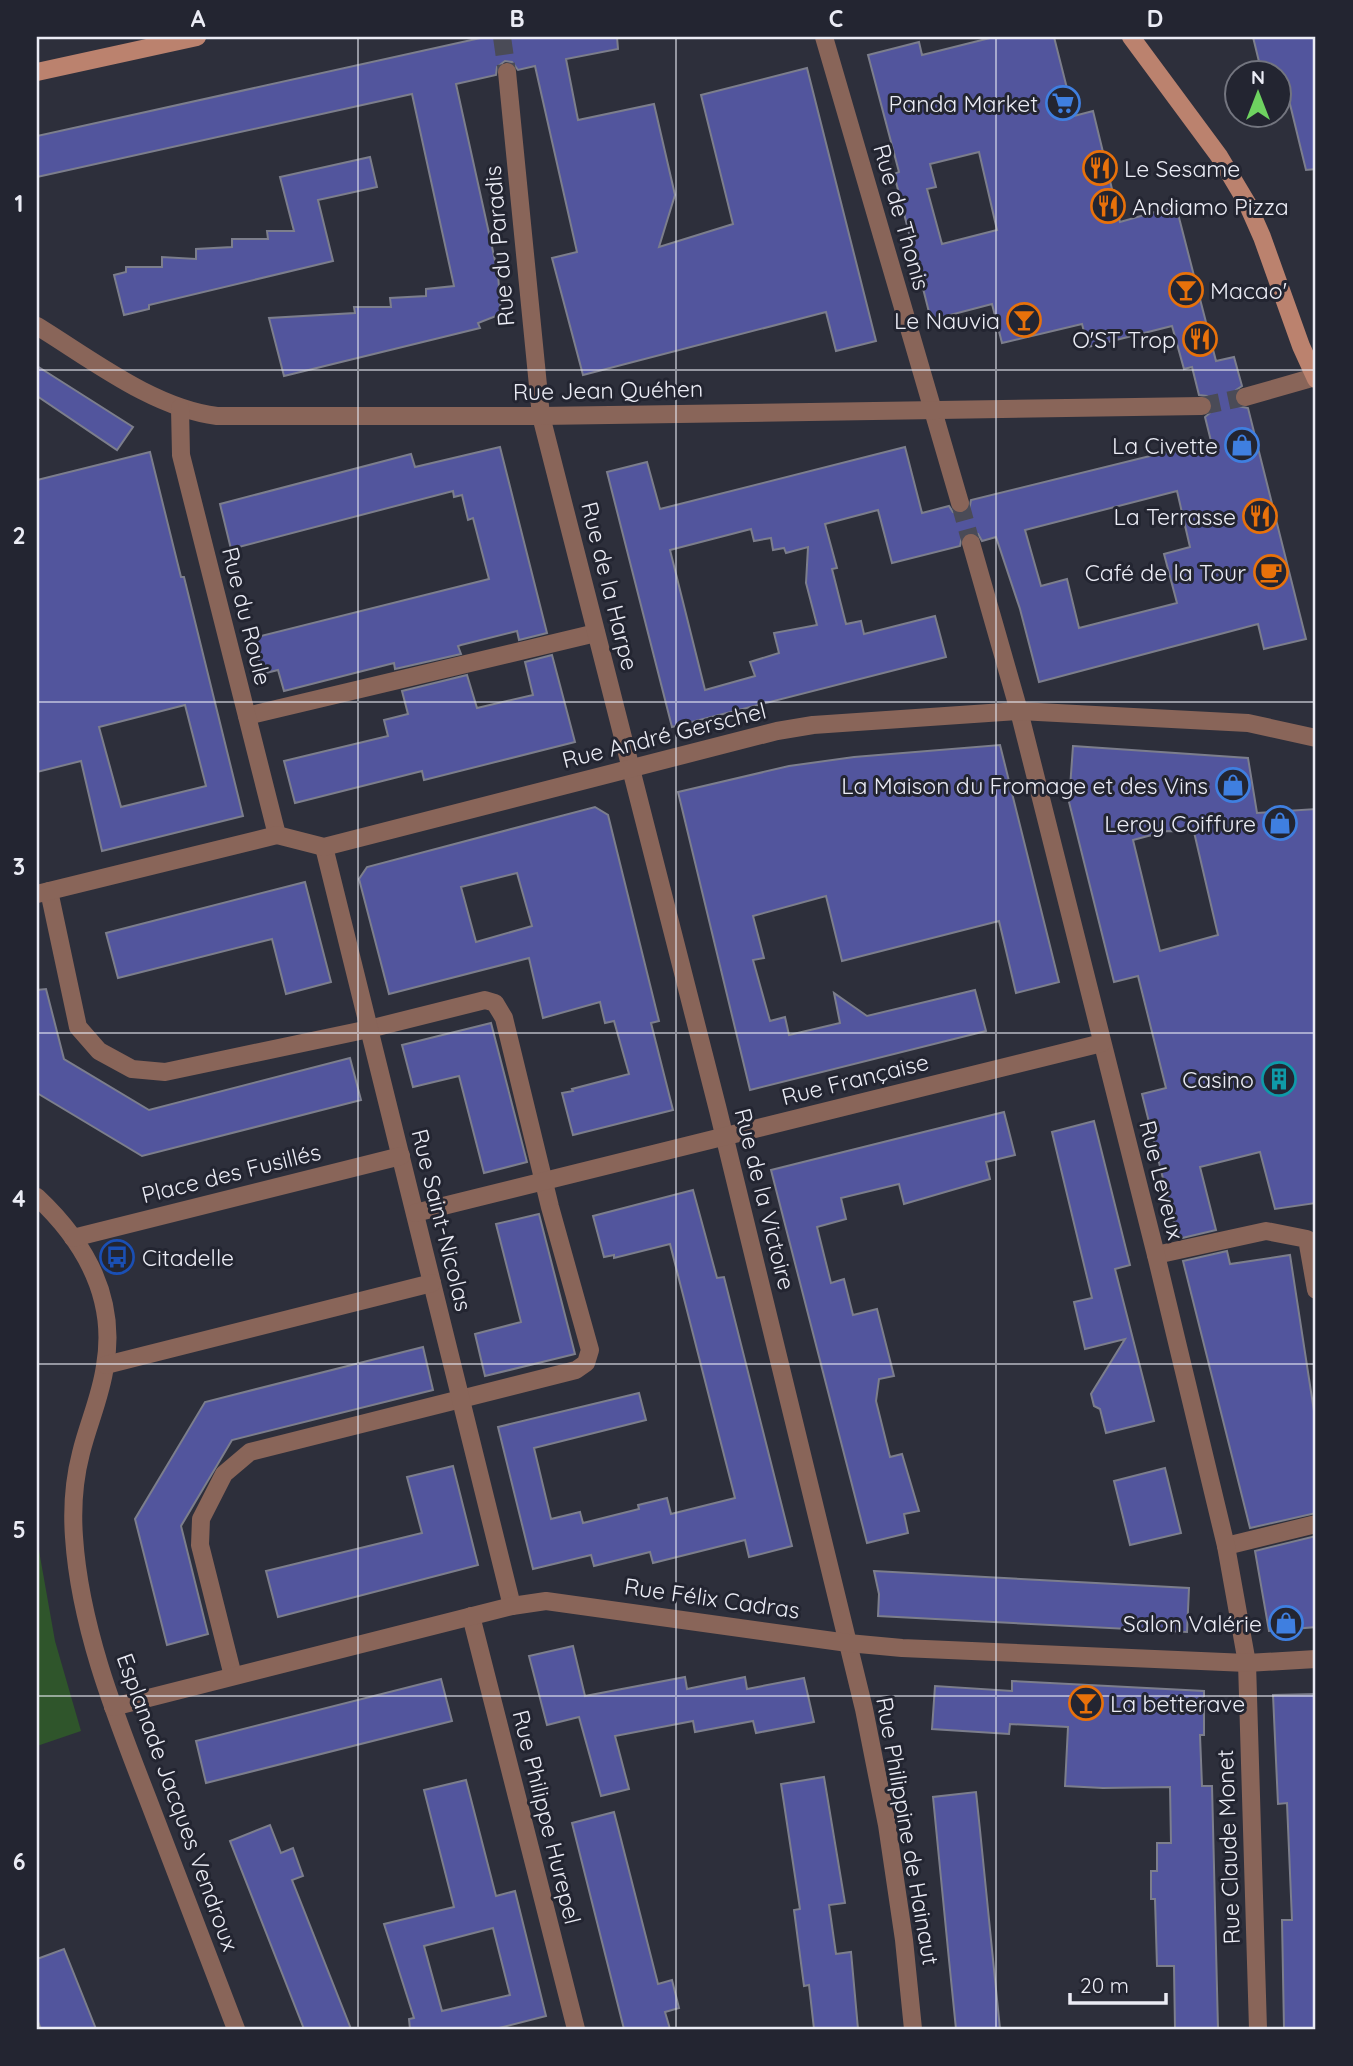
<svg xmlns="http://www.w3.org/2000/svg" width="1353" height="2066" font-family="Quicksand,sans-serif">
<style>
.green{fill:#2f552b}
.building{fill:#52559d;stroke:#7c7e8c;stroke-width:2;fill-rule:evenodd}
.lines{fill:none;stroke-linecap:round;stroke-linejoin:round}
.street-tunnel{stroke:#4a4b57;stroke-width:18;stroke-dasharray:18 9;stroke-linecap:butt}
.lane{stroke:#896559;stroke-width:18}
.street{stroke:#896559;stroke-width:18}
.secondary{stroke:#bb826e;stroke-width:18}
.grid{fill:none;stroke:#ebecf5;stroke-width:2;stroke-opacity:0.55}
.labels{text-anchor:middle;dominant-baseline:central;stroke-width:6;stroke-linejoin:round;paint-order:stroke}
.poi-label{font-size:23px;fill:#ebecf5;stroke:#232531;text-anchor:end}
.street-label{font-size:23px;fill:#ebecf5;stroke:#232531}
.neatline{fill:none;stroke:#ebecf5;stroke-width:2.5}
.grid-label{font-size:23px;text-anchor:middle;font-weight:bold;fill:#ebecf5}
</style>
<rect width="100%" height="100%" fill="#2d2f3b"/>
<!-- green -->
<path class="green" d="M37,1375L38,1545L55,1641L81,1731L37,1746Z"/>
<!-- building -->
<g class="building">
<path d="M485,37H617L618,49L566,59L578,120L654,104L675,195L659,247L733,224L701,95L807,68L876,341L836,351L826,312L583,375L552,258L577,252L535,66L518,70L512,62L505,61L497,67L496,75L456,84L498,274L501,314L478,323L480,328L284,376L269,318L355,313L354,307H391L390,298L426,296V289L454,286L412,94L37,177V136Z"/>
<path d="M994,37H1054L1074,116L1093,111L1120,222L1176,206L1216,361L1234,357L1242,386L1236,390L1234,399L1238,406L1248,408L1306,639L1264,649L1258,624L1039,682L1020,609L996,537L982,541L978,534L969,532L962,536L960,546L892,563L878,510L825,524L837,568L832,569L846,624L861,621L864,634L935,616L946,657L672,727L607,472L647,462L660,509L905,447L922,513L949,506L953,512L963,514L969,510L971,500L1211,441L1205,417L1212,411V401L1207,396L1199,395L1192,367L1184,369L1172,326L1088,347L1082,324L1002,343L992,304L931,320L894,174L899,172L868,55L919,42L922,55ZM979,152L997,230L942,244L927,189L936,187L930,164ZM1177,491L1190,547L1164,554L1177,603L1079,628L1067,579L1041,586L1025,530ZM751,529L754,541L771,538L773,550L784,548L786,553L808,547L806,583L817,625L774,633L779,653L750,662L755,676L705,690L670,550Z"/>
<path d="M1253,37H1316V169L1306,170L1288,96L1279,98V74H1262Z"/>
<path d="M370,157L377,187L318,200L333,261L149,305V309L124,315L114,275L126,272V267H162V257L196,259V249L232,247V239H268L267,231H294L280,177Z"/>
<path d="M37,366L133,427L117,450L37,396Z"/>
<path d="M500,447L547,633L519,640L517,631L461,645L458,646L461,654L395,669L394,663L284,691L278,670L262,674L253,638L489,579L473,518L468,520L462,495L454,497L453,491L231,549L220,504L411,454L415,467Z"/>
<path d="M150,452L181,577H184L243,816L102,851L81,761L37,772V480ZM185,705L206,786L121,807L99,727Z"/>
<path d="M552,655L575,742L424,780L422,771L295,803L284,761L388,736L384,720L408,714L402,691L467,675L477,708L533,695L525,662Z"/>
<path d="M1000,745L1059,982L1016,993L999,921L842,961L826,896L753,916L764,958L753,960L770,1021L785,1017L789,1035L840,1023L834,993L867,1016L975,990L986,1031L750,1090L678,792L789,766L854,757Z"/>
<path d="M1073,746L1248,758L1257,813L1316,809V1203L1275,1209L1260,1152L1200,1167L1216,1230L1178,1239L1142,1094L1166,1088L1138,976L1114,982L1069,802ZM1167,831L1194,832L1218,935L1160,951L1133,840Z"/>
<path d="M595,807L608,815L659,1021L651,1023L673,1110L573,1135L562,1093L573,1091L572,1089L629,1074L614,1021L605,1023L600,1002L543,1018L529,958L389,994L359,879L367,867ZM517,873L532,926L476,942L461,887Z"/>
<path d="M305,882L331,982L286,994L272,939L118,978L106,933Z"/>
<path d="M46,989L64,1059L149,1110L350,1058L361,1100L142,1156L37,1093V990Z"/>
<path d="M491,1023L527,1162L484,1173L459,1076L413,1087L402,1045Z"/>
<path d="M1004,1112L1015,1155L986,1162L990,1179L904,1204L899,1184L841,1198L846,1219L817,1227L831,1283L844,1279L853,1315L877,1309L894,1376L879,1379L876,1401L890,1457L902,1454L919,1511L904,1514L908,1533L867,1543L771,1170Z"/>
<path d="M1094,1121L1130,1265L1115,1269L1154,1421L1106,1433L1100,1409L1094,1406L1091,1394L1125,1339L1085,1349L1074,1302L1092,1298L1052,1132Z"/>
<path d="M693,1190L717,1278L724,1277L792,1546L749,1557L745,1540L653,1563L650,1552L594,1566L591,1555L533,1569L498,1427L639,1393L646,1420L534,1448L551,1519L580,1512L583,1523L639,1509L638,1505L667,1498L671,1514L735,1498L670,1244L614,1258V1255L604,1257L593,1216Z"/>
<path d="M539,1214L575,1354L485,1376L475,1334L521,1322L496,1224Z"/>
<path d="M1227,1251L1230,1264L1290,1255L1316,1424V1513L1250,1528L1183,1261Z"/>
<path d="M423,1347L433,1390L232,1440L181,1526L208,1634L167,1645L135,1519L205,1402Z"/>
<path d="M453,1466L478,1565L278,1617L266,1571L422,1533L407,1477Z"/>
<path d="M1165,1468L1181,1533L1130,1545L1114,1481Z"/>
<path d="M1316,1536V1627L1269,1631L1255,1551Z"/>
<path d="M874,1571L1189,1588L1187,1632L878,1616L879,1594Z"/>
<path d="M573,1646L585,1696L685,1677L687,1689L745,1677L747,1689L804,1678L814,1722L756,1733L753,1721L695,1732L693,1721L615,1736L629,1789L601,1796L579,1717L547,1725L529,1656Z"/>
<path d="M441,1679L452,1721L206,1783L196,1741Z"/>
<path d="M1012,1681L1204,1691V1735H1200L1202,1786H1212L1218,2029H1175L1174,1966H1157L1155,1899H1151V1871H1157V1843H1171L1170,1787L1103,1788L1065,1786L1068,1727L1010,1724L1009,1734L932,1729L935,1686L1012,1691Z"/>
<path d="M1316,1694V2029H1284L1282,1920H1292L1287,1803L1278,1804L1273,1695Z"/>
<path d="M824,1777L845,1903L829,1905L836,1954L851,1952L858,2029H814L809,1985L804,1986L794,1910L800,1909L781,1784Z"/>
<path d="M466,1780L496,1896L515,1891L546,2016L495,2029H410L409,2019L414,2018L384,1924L454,1907L424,1790ZM493,1928L510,1995L442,2011L424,1946Z"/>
<path d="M976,1792L980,1830L1000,2029H956L949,1960L933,1797Z"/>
<path d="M614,1812L658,1984L672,1980L679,2008L665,2012L670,2029H624L572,1823Z"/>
<path d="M270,1825L281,1853L293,1848L303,1876L292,1880L351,2029H304L230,1841Z"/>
<path d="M64,1949L96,2029H41L37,2019V1959Z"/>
</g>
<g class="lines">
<!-- street-tunnel -->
<g class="street-tunnel">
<path d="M502,37L507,72"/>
<path d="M1202,406L1245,397"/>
<path d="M960,503L971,543"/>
</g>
<!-- lane -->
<g class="lane">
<path d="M247,716L596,633"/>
<path d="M49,891L78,1027L99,1051L132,1069L165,1072L369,1029L485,1000L495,1003L504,1018L550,1207L590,1350L586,1363L576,1370L250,1452L224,1474L201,1519L200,1545L233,1676"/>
<path d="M1156,1255L1266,1231L1307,1239L1316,1290"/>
<path d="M1226,1546L1316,1524"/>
</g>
<!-- street -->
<g class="street">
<path d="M824,37L960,503"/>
<path d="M507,72L541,416L718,1110L864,1709L887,1825L904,1940L913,2029"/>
<path d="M37,326C91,359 153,408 217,416H541L1202,406"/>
<path d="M1245,397L1315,377"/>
<path d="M180,408L181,455L277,835"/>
<path d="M971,543L1019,711L1156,1255L1226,1546L1247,1663L1258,2029"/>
<path d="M324,847L512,1606"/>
<path d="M37,894L277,835L324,847L777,731L813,725L1019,711L1248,723L1316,738"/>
<path d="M37,1197C85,1242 117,1297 105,1366C101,1396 88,1424 81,1453C74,1480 72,1509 74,1537C80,1628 116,1717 149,1802C178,1877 207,1953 236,2029"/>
<path d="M415,1213L1102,1043"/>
<path d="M73,1238L401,1156"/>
<path d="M106,1365L432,1283"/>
<path d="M471,1616L576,2029"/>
<path d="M113,1707L512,1606L546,1601L848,1643L902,1648L1247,1663L1316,1659"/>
</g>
<!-- secondary -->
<g class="secondary">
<path d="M1131,37L1219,156L1247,203L1262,237L1301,346L1316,379"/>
<path d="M37,72L197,37"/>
</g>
</g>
<!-- grid -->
<path class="grid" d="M358,37V2029M676,37V2029M996,37V2029M37,370H1316M37,702H1316M37,1033H1316M37,1364H1316M37,1696H1316"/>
<!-- icons -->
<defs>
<g id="supermarket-ring" transform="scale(1.75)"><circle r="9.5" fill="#232531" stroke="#3f7fe0" stroke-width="1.5"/><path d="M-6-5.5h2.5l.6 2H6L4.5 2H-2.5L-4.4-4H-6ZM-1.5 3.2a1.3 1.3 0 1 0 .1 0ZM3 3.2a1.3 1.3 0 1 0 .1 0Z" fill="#3f7fe0"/></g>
<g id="restaurant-ring" transform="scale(1.75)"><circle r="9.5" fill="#232531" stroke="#e8710a" stroke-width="1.5"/><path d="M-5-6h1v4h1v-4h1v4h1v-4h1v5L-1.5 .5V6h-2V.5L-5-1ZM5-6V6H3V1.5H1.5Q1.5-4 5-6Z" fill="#e8710a"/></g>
<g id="bar-ring" transform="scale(1.75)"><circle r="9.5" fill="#232531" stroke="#e8710a" stroke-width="1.5"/><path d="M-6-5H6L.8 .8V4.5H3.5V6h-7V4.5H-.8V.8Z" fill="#e8710a"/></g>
<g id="shop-ring" transform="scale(1.75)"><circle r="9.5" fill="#232531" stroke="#3f7fe0" stroke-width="1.5"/><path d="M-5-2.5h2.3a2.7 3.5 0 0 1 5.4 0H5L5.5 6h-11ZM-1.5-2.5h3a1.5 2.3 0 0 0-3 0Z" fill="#3f7fe0"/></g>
<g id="cafe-ring" transform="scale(1.75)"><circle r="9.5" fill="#232531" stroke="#e8710a" stroke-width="1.5"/><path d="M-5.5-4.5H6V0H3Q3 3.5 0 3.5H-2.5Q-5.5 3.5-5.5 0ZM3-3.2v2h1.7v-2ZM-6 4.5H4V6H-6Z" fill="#e8710a"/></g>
<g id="building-ring" transform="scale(1.75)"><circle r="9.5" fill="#232531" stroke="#0f9aa8" stroke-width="1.5"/><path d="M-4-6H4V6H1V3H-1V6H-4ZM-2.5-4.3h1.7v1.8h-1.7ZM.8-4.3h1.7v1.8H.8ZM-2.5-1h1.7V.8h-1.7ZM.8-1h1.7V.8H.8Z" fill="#0f9aa8"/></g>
<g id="bus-ring" transform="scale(1.75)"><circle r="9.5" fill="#232531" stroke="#1a4fb4" stroke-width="1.5"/><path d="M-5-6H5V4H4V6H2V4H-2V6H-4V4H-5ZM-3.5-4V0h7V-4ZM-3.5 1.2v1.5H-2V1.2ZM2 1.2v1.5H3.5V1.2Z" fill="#1a4fb4"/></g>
</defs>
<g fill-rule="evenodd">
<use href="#supermarket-ring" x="1063" y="103"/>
<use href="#restaurant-ring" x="1100" y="168"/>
<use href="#restaurant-ring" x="1108" y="206"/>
<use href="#bar-ring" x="1186" y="290"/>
<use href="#bar-ring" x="1024" y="320"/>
<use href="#restaurant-ring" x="1200" y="339"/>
<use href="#shop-ring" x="1242" y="445"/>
<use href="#restaurant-ring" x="1260" y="516"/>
<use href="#cafe-ring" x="1271" y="572"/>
<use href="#shop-ring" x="1233" y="785"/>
<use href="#shop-ring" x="1280" y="823"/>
<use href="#building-ring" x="1279" y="1079"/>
<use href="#bus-ring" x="117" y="1257"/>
<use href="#shop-ring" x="1286" y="1623"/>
<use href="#bar-ring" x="1086" y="1703"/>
</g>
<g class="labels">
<!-- poi labels -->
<g class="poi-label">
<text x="1038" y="103">Panda Market</text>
<text x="1124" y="168" text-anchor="start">Le Sesame</text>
<text x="1132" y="206" text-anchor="start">Andiamo Pizza</text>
<text x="1210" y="290" text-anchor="start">Macao'</text>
<text x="1000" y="320">Le Nauvia</text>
<text x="1176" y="339">O'ST Trop</text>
<text x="1218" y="445">La Civette</text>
<text x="1236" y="516">La Terrasse</text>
<text x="1246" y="572">Café de la Tour</text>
<text x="1208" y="785">La Maison du Fromage et des Vins</text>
<text x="1256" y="823">Leroy Coiffure</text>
<text x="1254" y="1079">Casino</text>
<text x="142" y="1257" text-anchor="start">Citadelle</text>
<text x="1262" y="1623">Salon Valérie</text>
<text x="1110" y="1703" text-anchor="start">La betterave</text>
</g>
<!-- street labels -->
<g class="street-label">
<text transform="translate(902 217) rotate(74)">Rue de Thonis</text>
<text transform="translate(499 246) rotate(-95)">Rue du Paradis</text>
<text transform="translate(608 390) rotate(-1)">Rue Jean Quéhen</text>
<text transform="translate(610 586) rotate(76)">Rue de la Harpe</text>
<text transform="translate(247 616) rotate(76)">Rue du Roule</text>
<text transform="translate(664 735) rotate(-14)">Rue André Gerschel</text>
<text transform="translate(855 1079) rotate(-14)">Rue Française</text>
<text transform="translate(231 1173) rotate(-14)">Place des Fusillés</text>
<text transform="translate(1162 1180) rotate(76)">Rue Leveux</text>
<text transform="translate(765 1199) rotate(76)">Rue de la Victoire</text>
<text transform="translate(442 1220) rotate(76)">Rue Saint-Nicolas</text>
<text transform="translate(712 1598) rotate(8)">Rue Félix Cadras</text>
<text transform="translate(178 1802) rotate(70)">Esplanade Jacques Vendroux</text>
<text transform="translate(547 1817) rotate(76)">Rue Philippe Hurepel</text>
<text transform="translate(908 1831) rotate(80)">Rue Philippine de Hainaut</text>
<text transform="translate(1228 1847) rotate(-92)">Rue Claude Monet</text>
</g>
</g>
<!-- border -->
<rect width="1353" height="2066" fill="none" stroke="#232531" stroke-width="77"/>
<!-- north arrow -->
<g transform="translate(1258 94)"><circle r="33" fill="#232531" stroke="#73757f" stroke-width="2"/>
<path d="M0-5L12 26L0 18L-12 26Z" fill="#6ed360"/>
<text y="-10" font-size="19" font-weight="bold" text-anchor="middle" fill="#ebecf5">N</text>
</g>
<!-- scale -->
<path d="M1070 1993v10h96v-10" fill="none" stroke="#ebecf5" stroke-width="3.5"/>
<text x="1080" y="1993" font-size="21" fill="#ebecf5" stroke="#232531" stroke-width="5" paint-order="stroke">20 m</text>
<rect x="38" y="38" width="1276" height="1990" class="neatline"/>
<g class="grid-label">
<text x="198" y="27">A</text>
<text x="517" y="27">B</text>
<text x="836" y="27">C</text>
<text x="1155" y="27">D</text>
<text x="19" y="212">1</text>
<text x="19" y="544">2</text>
<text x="19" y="875">3</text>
<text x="19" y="1207">4</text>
<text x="19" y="1538">5</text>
<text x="19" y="1870">6</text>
</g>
</svg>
